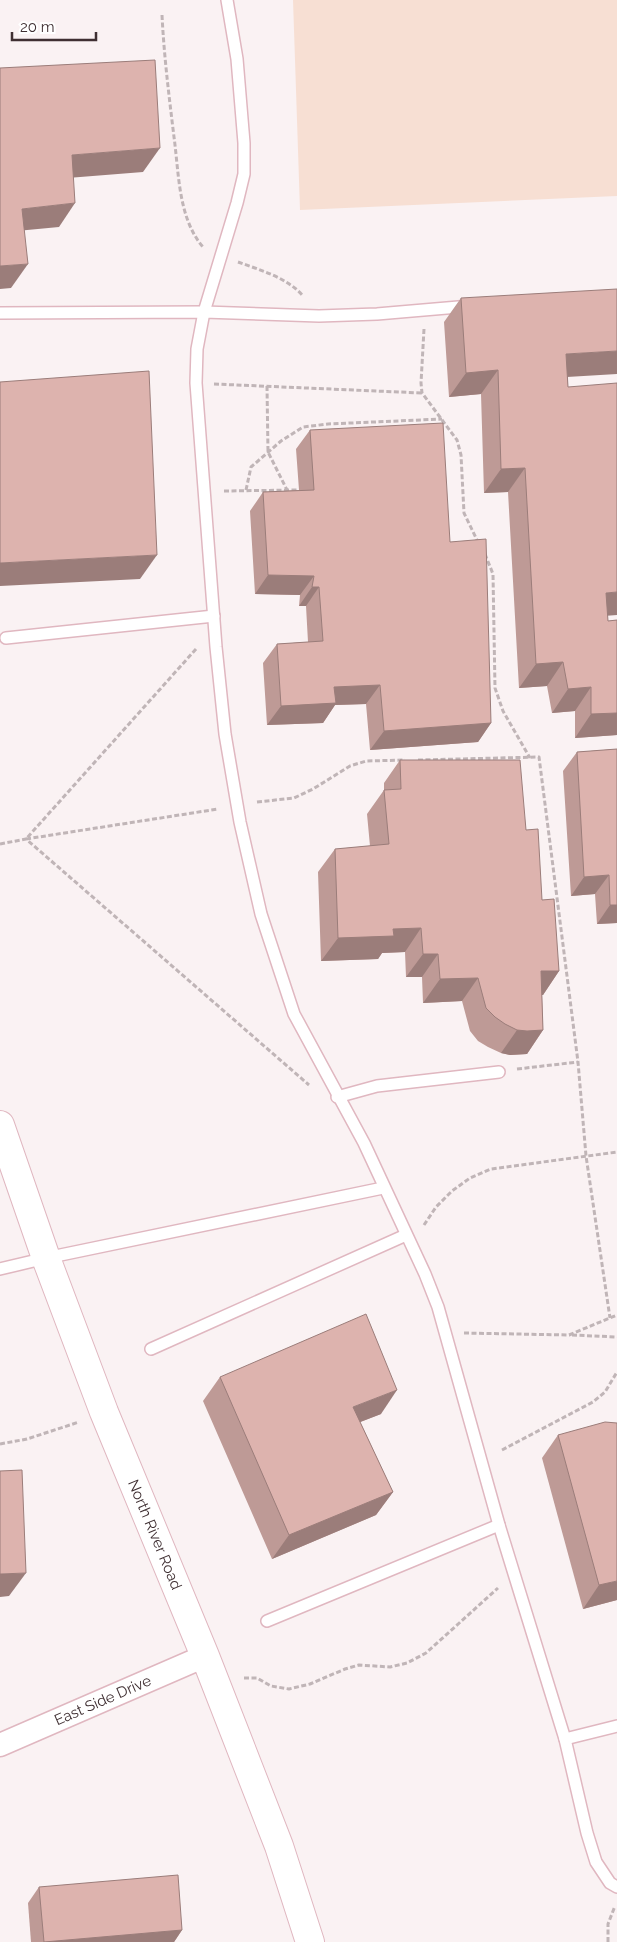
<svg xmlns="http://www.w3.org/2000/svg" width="617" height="1942" font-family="Raleway,sans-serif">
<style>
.green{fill:#f7dfd3}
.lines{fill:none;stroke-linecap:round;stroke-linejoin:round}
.lane-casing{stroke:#e0b7c0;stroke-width:14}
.street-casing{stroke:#e0b7c0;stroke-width:25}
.secondary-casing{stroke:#e0b7c0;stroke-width:30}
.path{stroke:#c0b5b7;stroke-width:3;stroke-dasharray:5 2.5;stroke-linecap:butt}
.lane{stroke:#fff;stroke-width:11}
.street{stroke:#fff;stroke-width:22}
.secondary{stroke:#fff;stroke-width:28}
.wall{fill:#be9a96}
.shaded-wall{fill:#9b7d7a}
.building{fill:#ddb3ae;stroke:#9b7d7a}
.labels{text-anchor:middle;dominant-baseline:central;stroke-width:4;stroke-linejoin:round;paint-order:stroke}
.street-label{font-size:15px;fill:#3f2f32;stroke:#fff}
</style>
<rect width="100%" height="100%" fill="#faf2f3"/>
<!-- green -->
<path class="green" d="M293,0H617V196L300,210Z"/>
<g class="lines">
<!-- lane casing -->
<g class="lane-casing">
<g id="lane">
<path d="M227,0L237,59L244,143V174L237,203L204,312L197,349L196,383L216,647L225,734L240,822L261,914L294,1014L364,1143L425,1274L438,1307L499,1525L565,1739L587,1833L596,1862L610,1883L617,1887"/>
<path d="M0,313L204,312L319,316L377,314L470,306"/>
<path d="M6,638L214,616"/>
<path d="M337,1097L377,1086L499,1072"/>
<path d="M0,1269L46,1258L383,1188"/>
<path d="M151,1349L406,1235"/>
<path d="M267,1621L499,1525"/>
<path d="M565,1739L617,1726"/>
</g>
</g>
<!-- street casing -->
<g class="street-casing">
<g id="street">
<path id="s1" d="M0,1745L205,1656"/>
</g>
</g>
<!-- secondary casing -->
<g class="secondary-casing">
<g id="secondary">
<path id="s2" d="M0,1125L46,1258L104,1412L205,1656L279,1846L310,1942"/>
</g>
</g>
<!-- path -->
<g class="path">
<path d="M162,15C164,56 169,96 174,137C179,173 178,218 203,247"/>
<path d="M238,262C260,270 288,278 303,296"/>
<path d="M424,329L421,383L422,393L457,440L461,455L464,513L478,542"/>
<path d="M214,384L422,393"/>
<path d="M267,386L268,452L287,490"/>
<path d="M246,490L251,467L281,441L303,427L328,424L442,419"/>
<path d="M224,491L297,490"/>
<path d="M485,554L493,574L495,688L503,711L530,758"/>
<path d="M196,649L26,839L218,809"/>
<path d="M418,760L539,757L578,1062L586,1156L610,1318"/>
<path d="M257,802L294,798L313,789L350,766L366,761L405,760"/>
<path d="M0,844L26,839L309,1085"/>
<path d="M517,1069L578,1062"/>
<path d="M424,1225L436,1207L452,1191L470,1178L491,1169L617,1152"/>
<path d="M464,1333L569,1335L617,1315"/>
<path d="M572,1335L617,1337"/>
<path d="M0,1444L27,1439L79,1422"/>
<path d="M502,1450L593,1402L605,1392L617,1372"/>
<path d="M244,1678H257L271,1686L289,1689L310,1684L345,1669L359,1665L390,1667L407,1663L426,1653L498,1588"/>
<path d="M608,1942V1924L615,1906"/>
</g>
<!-- lane -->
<use href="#lane" class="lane"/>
<!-- street -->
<use href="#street" class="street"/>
<!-- secondary -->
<use href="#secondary" class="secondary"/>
</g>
<!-- wall -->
<g class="wall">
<path d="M461,298L568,377V387L608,621L617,620V735L575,738V711L552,713L547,686L519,688L508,492L484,493L481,394L449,397L444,322Z"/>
<path d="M310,430L450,542L491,723L478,742L370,750L366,704L335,705L323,723L267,725L263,663L277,644L308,642L306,606H299L300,595L255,594L250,511L263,492L299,490L296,449Z"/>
<path d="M617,749V923L597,924L595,894L571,896L563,771L577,752Z"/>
<path d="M400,760L526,830L542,900L559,971L543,995H542L543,1030L527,1054L510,1055L501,1053L488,1047L478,1041L470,1031L462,1001L423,1003L422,977H406L405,952L382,953L378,959L321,961L318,872L335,849L370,846L367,814L384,790V783Z"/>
<path d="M220,1377L381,1414L360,1422L393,1492L376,1515L272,1559L203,1401Z"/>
<path d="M558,1435L617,1600L583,1609L542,1458Z"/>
<path d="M39,1887L182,1930L174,1942H31L28,1903Z"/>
</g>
<!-- shaded-wall -->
<g class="shaded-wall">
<path d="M160,148L143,172L55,179L72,155Z"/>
<path d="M75,203L59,227L6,232L22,209Z"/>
<path d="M28,264L11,288L0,289V266Z"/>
<path d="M617,351V374L550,378L566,354Z"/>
<path d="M498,370L481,394L449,397L466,373Z"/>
<path d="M525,468L508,492L484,493L501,469Z"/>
<path d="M157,555L140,579L0,586V563Z"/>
<path d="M268,575L314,576L300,595L255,594Z"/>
<path d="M312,587H319L306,606H299Z"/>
<path d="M617,592V615L590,617L606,593Z"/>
<path d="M563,662L547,686L519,688L536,664Z"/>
<path d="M380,685L366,704L335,705L323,723L267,725L281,706L334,687Z"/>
<path d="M591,687L575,711L552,713L568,689Z"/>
<path d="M617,713V735L575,738L591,714Z"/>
<path d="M491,723L478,742L370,750L384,731Z"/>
<path d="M609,875L595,894L571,896L584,877Z"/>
<path d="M610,905H617V923L597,924Z"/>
<path d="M421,928L405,952L382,953L378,959L321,961L338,938L393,929Z"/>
<path d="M423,954H438L422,977H406Z"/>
<path d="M541,971H559L543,995H524Z"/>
<path d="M478,978L462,1001L423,1003L440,979Z"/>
<path d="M517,1030H543L527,1054L510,1055L501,1053Z"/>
<path d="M397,1390L381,1414L337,1431L353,1407Z"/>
<path d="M393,1492L376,1515L272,1559L289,1535Z"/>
<path d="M26,1573L9,1596L0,1597V1574Z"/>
<path d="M617,1581V1600L583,1609L599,1585Z"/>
<path d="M182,1930L174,1942H43Z"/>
</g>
<!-- building -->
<g class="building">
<path d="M155,60L160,148L72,155L75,203L22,209L28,264L0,266V68Z"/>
<path d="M617,289V351L566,354L568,387L617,383V592L606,593L608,621L617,620V713L591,714V687L568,689L563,662L536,664L525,468L501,469L498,370L466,373L461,298Z"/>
<path d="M149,371L157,555L0,563V382Z"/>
<path d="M443,423L450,542L486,539L491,723L384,731L380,685L334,687L336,703L281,706L277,644L323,641L319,587H312L314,576L268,575L263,492L314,490L310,430Z"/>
<path d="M617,749V905H610L609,875L584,877L577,752Z"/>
<path d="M400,760H520L526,830L538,829L542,900L554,899L559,971H541L543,1030L527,1031L517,1030L505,1024L495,1017L486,1008L478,978L440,979L438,954H423L421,928L393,929L394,936L338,938L335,849L389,844L384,790L401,789Z"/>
<path d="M366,1314L397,1390L353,1407L393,1492L289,1535L220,1377Z"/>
<path d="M605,1422L617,1423V1581L599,1585L558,1435Z"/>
<path d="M22,1470L26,1573L0,1574V1471Z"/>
<path d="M178,1875L182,1930L44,1942L39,1887Z"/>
</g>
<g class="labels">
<!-- street labels -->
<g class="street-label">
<text stroke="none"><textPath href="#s2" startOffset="438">North River Road</textPath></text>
<text stroke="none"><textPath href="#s1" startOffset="112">East Side Drive</textPath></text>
</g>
</g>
<!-- scale -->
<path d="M12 32v8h84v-8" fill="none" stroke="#3f2f32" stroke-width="2.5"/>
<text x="20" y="32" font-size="15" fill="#3f2f32" stroke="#ffffff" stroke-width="4" paint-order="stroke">20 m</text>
</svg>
